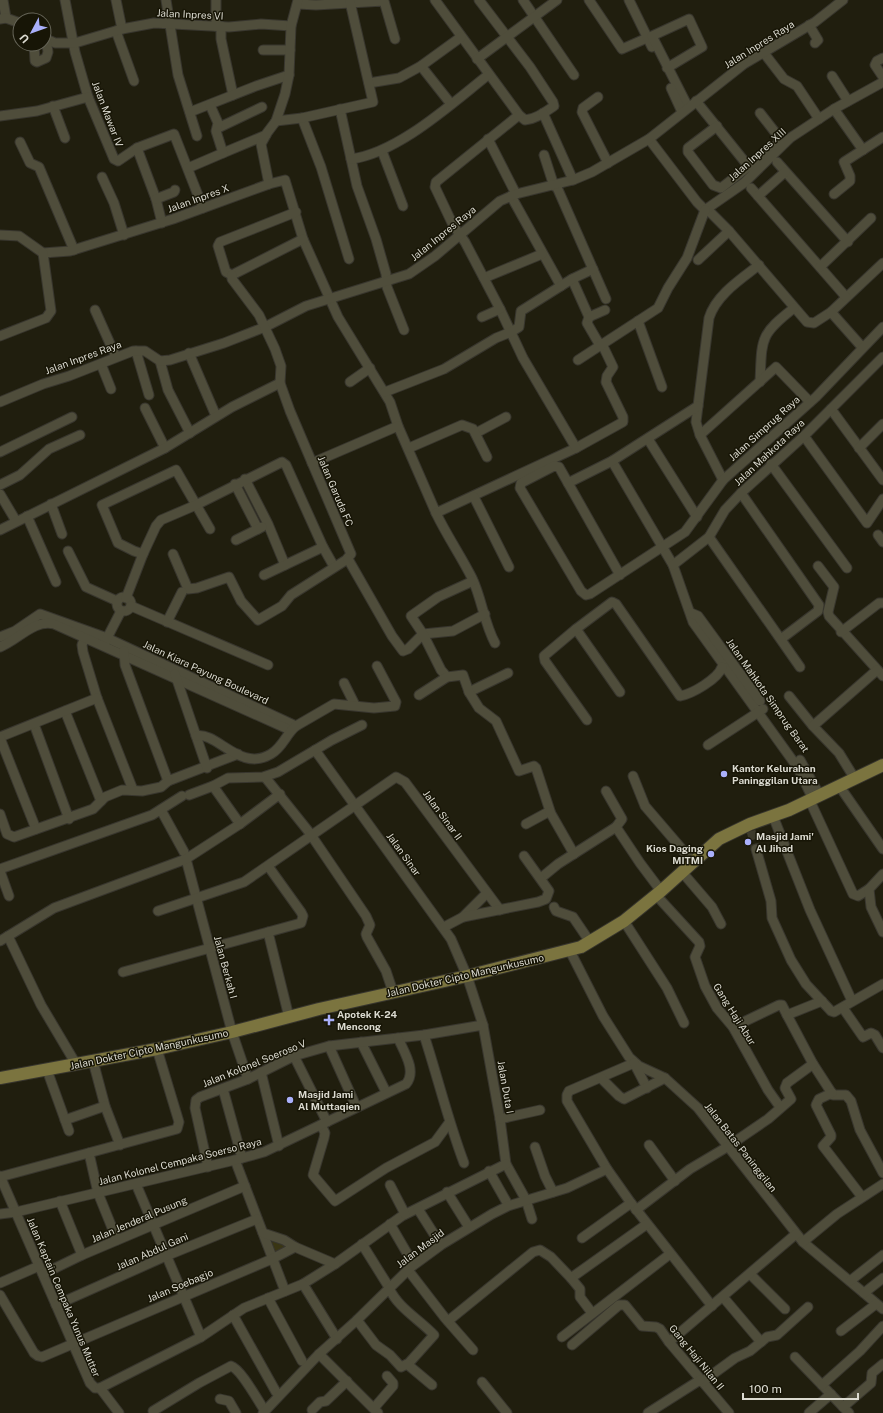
<svg xmlns="http://www.w3.org/2000/svg" width="883" height="1413" font-family="'Public Sans',sans-serif">
<style>
.green{fill:#393513}
.lines{fill:none;stroke-linecap:round;stroke-linejoin:round}
.minor-tunnel{stroke:#3c3a2b;stroke-width:9;stroke-dasharray:9 4.5;stroke-linecap:butt}
.minor-casing{stroke:#38362e;stroke-width:11}
.major-casing{stroke:#38362e;stroke-width:14}
.minor{stroke:#4f4d3b;stroke-width:9}
.major{stroke:#7b743f;stroke-width:12}
.poi-dot{fill:#aab0fb;stroke:#171506;stroke-width:1.5}
.labels{text-anchor:middle;dominant-baseline:central;stroke-width:3;stroke-linejoin:round;paint-order:stroke}
.street-label{font-size:10px;fill:#dbdad0;stroke:#171506}
.poi-label{font-size:10px;font-weight:bold;fill:#dbdad0;stroke:#171506;text-anchor:start}
</style>
<rect width="100%" height="100%" fill="#201e0e"/>
<!-- green -->
<path class="green" d="M263,1234L291,1245L272,1258Z"/>
<g class="lines">
<!-- minor-tunnel -->
<path class="minor-tunnel" d="M751,831L756,849"/>
<!-- minor casing -->
<g class="minor-casing">
<g id="minor">
<path d="M3,0L6,18"/>
<path d="M65,0L75,52L88,97L114,159L118,161L137,148L174,134L203,208"/>
<path d="M116,0L122,29"/>
<path d="M166,0L178,75L197,136"/>
<path d="M216,0V26"/>
<path d="M435,0L519,115L525,120C536,119 545,112 554,106L553,102L530,67L479,0"/>
<path d="M523,0L574,75"/>
<path d="M589,0L622,49L647,38"/>
<path d="M629,0L652,47"/>
<path d="M298,4L316,5L384,1L395,39"/>
<path d="M0,19L6,18L20,23"/>
<path d="M809,25L818,40L815,43"/>
<path d="M221,26V39L233,95"/>
<path d="M116,31L134,81"/>
<path d="M44,38L55,43H75L122,29L154,23L229,27L261,24L291,26"/>
<path d="M34,44L35,61L37,62L46,58L48,52L46,39"/>
<path d="M263,50H290"/>
<path d="M764,53L784,79L797,86L819,119"/>
<path d="M883,58L877,61L875,65L883,77"/>
<path d="M477,59L557,0"/>
<path d="M421,66L451,104"/>
<path d="M667,68L702,47L689,19L652,36L688,107"/>
<path d="M832,76L848,101"/>
<path d="M369,83L399,78L421,66L461,37"/>
<path d="M671,88L682,112"/>
<path d="M598,97L583,108L582,112L608,163"/>
<path d="M696,101L749,167"/>
<path d="M53,106L65,138"/>
<path d="M340,109L357,186L376,239L386,274L387,287L404,330"/>
<path d="M834,109L863,150"/>
<path d="M190,112L256,86L289,75"/>
<path d="M543,113L573,180"/>
<path d="M0,116L37,111L88,97"/>
<path d="M302,118L321,167L349,259"/>
<path d="M276,121L302,118L373,102L350,2"/>
<path d="M717,126L688,148V152L713,185L721,188L779,143L778,136L760,113"/>
<path d="M218,128L262,107"/>
<path d="M488,139L516,194"/>
<path d="M649,139L697,202L705,210L710,212L729,231L807,322L814,323L831,312L883,263"/>
<path d="M20,142L30,163L39,167L74,250"/>
<path d="M137,148L156,199L162,223"/>
<path d="M382,151L403,206"/>
<path d="M223,153L266,135"/>
<path d="M544,155L554,186"/>
<path d="M351,159C398,153 451,104 488,75"/>
<path d="M777,162L848,242"/>
<path d="M188,168L223,153L216,131L218,123L210,105"/>
<path d="M102,177L114,203L124,235"/>
<path d="M269,184L261,144L267,133L276,121L285,94L289,75L291,26L298,0"/>
<path d="M556,185L606,299"/>
<path d="M751,188L846,297"/>
<path d="M834,194L850,181V176L844,162L883,137"/>
<path d="M511,196L561,286"/>
<path d="M758,196L785,172"/>
<path d="M156,199L174,192L175,190"/>
<path d="M705,210L744,183L790,138L834,109L883,82"/>
<path d="M0,235L19,236L43,253L70,251L173,219L269,184L285,180L303,239L338,317L390,402L398,426L436,513L576,448L623,422V417L606,382L607,376L613,367L602,344L598,342L587,323L589,317L572,279"/>
<path d="M698,260L729,231"/>
<path d="M820,267L871,218"/>
<path d="M232,275L226,272L218,246L220,242L296,212"/>
<path d="M232,275L303,239"/>
<path d="M484,278L542,254"/>
<path d="M500,309L523,358L576,448"/>
<path d="M95,310L116,357"/>
<path d="M831,312L862,347"/>
<path d="M482,317L500,309L465,242L453,225L435,187L436,182L519,115"/>
<path d="M589,317L605,310"/>
<path d="M638,321L662,387"/>
<path d="M0,336L46,318L51,311L43,253"/>
<path d="M136,351L149,395"/>
<path d="M189,353L216,416"/>
<path d="M578,360L658,308L668,288L687,258L705,210"/>
<path d="M160,361L168,390L190,433"/>
<path d="M101,364L111,389"/>
<path d="M350,382L370,368"/>
<path d="M760,382C762,339 759,335 794,308"/>
<path d="M385,392L444,369L496,338L511,332L519,327L521,311L572,279L593,269"/>
<path d="M0,402L43,384L69,376L133,351H145L160,361L170,360L224,343L265,327L306,306L409,274L435,256L500,201L516,194L573,180L592,172L649,139L744,64L815,22L843,0"/>
<path d="M145,408L165,448"/>
<path d="M831,409L883,480"/>
<path d="M476,433L506,417"/>
<path d="M700,435L776,367L810,402"/>
<path d="M804,436L867,523L883,499"/>
<path d="M648,439L697,517"/>
<path d="M409,448L462,425L473,429L487,457"/>
<path d="M859,448L883,424"/>
<path d="M0,452L72,417"/>
<path d="M612,461L673,565L693,622L798,768L813,799"/>
<path d="M312,463L398,426"/>
<path d="M771,464L847,568"/>
<path d="M245,479L268,524L285,565"/>
<path d="M723,480L700,435L696,422L709,318C716,295 741,279 759,265"/>
<path d="M568,483L612,461L698,406"/>
<path d="M235,484L258,529"/>
<path d="M0,485L20,475L49,449L80,435"/>
<path d="M741,493L819,605L818,611L781,639"/>
<path d="M0,494L16,521"/>
<path d="M474,497L509,567"/>
<path d="M51,504L62,534"/>
<path d="M436,513C447,536 461,556 472,578C482,599 484,623 495,643"/>
<path d="M27,516L56,582"/>
<path d="M0,530L165,448L232,407L280,383"/>
<path d="M878,535L883,542"/>
<path d="M709,537L800,667"/>
<path d="M236,540L262,527"/>
<path d="M323,547L332,563"/>
<path d="M68,551L86,587L117,601"/>
<path d="M143,554L134,551L118,543L102,505L176,470L210,529"/>
<path d="M173,554L188,589L197,588L229,577L241,601L258,620L282,606L291,595L346,560L351,554L290,411L280,383L281,366L275,349L259,315L232,279V275"/>
<path d="M348,559L392,636L403,651L408,649L423,634L453,631L485,614"/>
<path d="M673,565L709,537L725,510L741,493L804,436L883,357"/>
<path d="M818,566L834,587L828,612L829,616L883,676"/>
<path d="M620,575L559,467L554,466L521,483L520,488L581,591L586,595L590,594L685,532L723,480L816,397L883,327"/>
<circle cx="124" cy="604" r="7"/>
<path d="M126,598L143,554L156,526L161,520L196,505L282,462L286,465L323,547L264,575"/>
<path d="M131,606L268,665"/>
<path d="M691,613L698,616L760,701"/>
<path d="M167,622L182,592"/>
<path d="M576,629L620,692"/>
<path d="M87,632L82,645L83,652L97,698L133,790"/>
<path d="M841,632L879,603H883"/>
<path d="M0,637L15,631L40,614L107,638L296,726"/>
<path d="M105,642L121,611"/>
<path d="M0,647C18,640 34,619 54,624L290,730"/>
<path d="M124,651L125,665L168,781L238,754"/>
<path d="M175,674L207,768"/>
<path d="M447,677L441,670L423,634L411,616L438,597L473,581"/>
<path d="M344,683L355,705"/>
<path d="M469,692L508,673"/>
<path d="M419,695L447,677L463,675L469,692L479,708L496,721L519,771L534,766L536,768L550,811L526,824"/>
<path d="M789,696L813,726L839,753L855,779"/>
<path d="M65,711L101,801"/>
<path d="M587,720L545,661L544,656L576,629L612,602L616,604L680,696C692,694 718,679 722,667"/>
<path d="M34,724L69,819"/>
<path d="M813,726L877,670"/>
<path d="M196,736C217,731 240,773 271,754C283,747 286,734 296,726L334,704L374,708L395,706L396,702L377,666"/>
<path d="M0,737L97,698"/>
<path d="M0,738L36,829"/>
<path d="M708,745L763,709"/>
<path d="M315,750L451,939L467,976L483,1025L500,1119L506,1164L526,1200L532,1219"/>
<path d="M800,760L820,796"/>
<path d="M633,776L645,806L693,862"/>
<path d="M265,777L309,832L366,916L370,925L366,934L367,937L386,971L393,992"/>
<path d="M213,786L240,824"/>
<path d="M840,787L883,849"/>
<path d="M606,791L622,819L616,827L640,863L661,891"/>
<path d="M189,795L213,786L228,778L263,777L278,772L332,740L362,725"/>
<path d="M810,801L853,894L858,896L869,889"/>
<path d="M161,810L184,852"/>
<path d="M550,812L574,854"/>
<path d="M0,814L7,834L14,837L93,809L105,797L122,790L142,791L161,787L168,781"/>
<path d="M773,816L810,910L852,1001"/>
<path d="M756,849L771,901L772,918L791,960L806,984L831,1011L834,1012L883,984"/>
<path d="M186,859L232,1032L248,1079"/>
<path d="M0,869L152,815L182,796"/>
<path d="M0,871L9,896"/>
<path d="M682,872L712,907L721,924"/>
<path d="M883,874L869,889L871,907L883,932"/>
<path d="M541,878L558,864L616,827"/>
<path d="M656,895L699,942L700,946L695,957L705,986L717,1008L733,1027L768,1090L780,1107"/>
<path d="M554,907L556,911L573,917L590,942"/>
<path d="M158,911L244,882L396,777L405,782L500,910"/>
<path d="M463,917L487,893"/>
<path d="M624,921L667,988L684,1023"/>
<path d="M444,927L463,917L538,902L546,899L549,891L524,856"/>
<path d="M268,932L289,1017"/>
<path d="M8,936L41,1005L76,1064"/>
<path d="M0,941L54,908L186,859L240,824L280,794"/>
<path d="M570,951L603,1016L629,1057L639,1066L665,1078L698,1108L803,1242L883,1309"/>
<path d="M123,972L301,923L303,916L301,912L268,866"/>
<path d="M843,1008L863,1037L871,1033L875,1035L883,1048"/>
<path d="M733,1027L779,1005H782L787,1015L822,1001"/>
<path d="M424,1035C438,1078 448,1121 464,1163"/>
<path d="M361,1042L386,1092"/>
<path d="M329,1046L356,1106"/>
<path d="M294,1056L327,1122"/>
<path d="M93,1061L105,1106L120,1145"/>
<path d="M634,1063L569,1091L567,1095V1101L607,1169L631,1203L712,1306"/>
<path d="M634,1063L647,1088"/>
<path d="M813,1064L833,1095H846L851,1101L860,1130L883,1173"/>
<path d="M47,1070L69,1131"/>
<path d="M261,1072L279,1146"/>
<path d="M601,1078L619,1096L624,1099L665,1078"/>
<path d="M223,1089L242,1158"/>
<path d="M832,1093L819,1099L816,1105L831,1135V1137L823,1146L862,1197"/>
<path d="M500,1119L540,1110"/>
<path d="M65,1120L105,1106"/>
<path d="M321,1125L325,1133L324,1138L313,1175L335,1201L386,1168L435,1142L449,1123"/>
<path d="M649,1145L675,1181"/>
<path d="M535,1147L545,1176L553,1192"/>
<path d="M89,1153L98,1193L117,1240"/>
<path d="M235,1160L285,1291"/>
<path d="M208,1167L195,1108L196,1100L200,1097L248,1079L294,1056L329,1046L424,1035L483,1025"/>
<path d="M489,1171L506,1201"/>
<path d="M0,1176L90,1383L95,1388H100L201,1337L244,1308L303,1284L335,1264L402,1216L506,1164"/>
<path d="M0,1177L177,1129L179,1122L157,1049"/>
<path d="M136,1184L201,1337"/>
<path d="M390,1185L405,1214"/>
<path d="M447,1192L467,1224"/>
<path d="M60,1201L82,1255"/>
<path d="M418,1209L439,1242"/>
<path d="M636,1210L690,1169L727,1147L768,1119L791,1099L785,1088L787,1083L813,1064L787,1015"/>
<path d="M0,1214L16,1212L235,1160L264,1152L406,1084C417,1071 404,1052 398,1038"/>
<path d="M390,1224L411,1260"/>
<path d="M582,1238L631,1203"/>
<path d="M803,1242L837,1214L883,1184"/>
<path d="M362,1244L387,1284"/>
<path d="M295,1247L335,1264"/>
<path d="M408,1270L445,1318L473,1350"/>
<path d="M43,1274L82,1255L245,1186"/>
<path d="M750,1274L785,1309"/>
<path d="M571,1278L647,1224"/>
<path d="M850,1281L883,1255"/>
<path d="M0,1283L39,1266"/>
<path d="M303,1284L337,1339"/>
<path d="M389,1288C398,1308 419,1319 434,1335L408,1364"/>
<path d="M864,1293L883,1278"/>
<path d="M0,1295L34,1353L38,1356L42,1357L272,1259L295,1247L284,1240L263,1233"/>
<path d="M723,1297L761,1342"/>
<path d="M268,1298L302,1361"/>
<path d="M56,1305L166,1256L257,1219"/>
<path d="M233,1315L276,1392"/>
<path d="M357,1320L376,1345L390,1355L401,1367L407,1364L432,1385"/>
<path d="M448,1321L533,1252L540,1250L551,1257L571,1278L580,1289V1297L592,1313"/>
<path d="M841,1331L876,1304"/>
<path d="M562,1337L670,1254"/>
<path d="M669,1342L796,1234"/>
<path d="M572,1345L619,1305H625L642,1326L656,1327L660,1329L669,1342L729,1413"/>
<path d="M319,1354L378,1413"/>
<path d="M795,1357L849,1413"/>
<path d="M482,1382L507,1413"/>
<path d="M702,1382L735,1358L750,1351L767,1337L777,1335L808,1307"/>
<path d="M822,1385L860,1351L883,1326"/>
<path d="M100,1388L119,1413"/>
<path d="M220,1399L229,1401L236,1413"/>
<path d="M843,1407L871,1383L872,1373L883,1364"/>
<path d="M374,1408L393,1386V1383L387,1376"/>
<path d="M312,1410L320,1402L326,1401L347,1381"/>
<path d="M153,1411L199,1383L231,1366C241,1369 258,1401 265,1411"/>
<path d="M263,1413L319,1354L357,1320L411,1267L441,1245L492,1214L508,1206L567,1188L607,1169"/>
<path d="M648,1413L700,1380"/>
<path d="M809,1413L831,1394"/>
</g>
</g>
<!-- major casing -->
<g class="major-casing">
<path id="major" d="M0,1078L157,1049L232,1032L319,1009L467,976L581,947L624,921L661,891L719,839L750,824L789,810L883,765"/>
</g>
<!-- minor -->
<use href="#minor" class="minor"/>
<!-- major -->
<use href="#major" class="major"/>
</g>
<!-- markers -->
<g class="poi-dot">
<circle cx="724" cy="774" r="4"/>
<circle cx="748" cy="842" r="4"/>
<circle cx="711" cy="854" r="4"/>
<path d="M327 1014h4v4h4v4h-4v4h-4v-4h-4v-4h4z"/>
<circle cx="290" cy="1100" r="4"/>
</g>
<g class="labels">
<!-- street labels -->
<g class="street-label">
<text transform="translate(190 14) rotate(3)">Jalan Inpres VI</text>
<text transform="translate(759 44) rotate(-32)">Jalan Inpres Raya</text>
<text transform="translate(108 114) rotate(69)">Jalan Mawar IV</text>
<text transform="translate(757 154) rotate(-42)">Jalan Inpres XIII</text>
<text transform="translate(198 198) rotate(-20)">Jalan Inpres X</text>
<text transform="translate(443 233) rotate(-39)">Jalan Inpres Raya</text>
<text transform="translate(83 357) rotate(-20)">Jalan Inpres Raya</text>
<text transform="translate(764 428) rotate(-42)">Jalan Simprug Raya</text>
<text transform="translate(769 452) rotate(-43)">Jalan Mahkota Raya</text>
<text transform="translate(336 491) rotate(67)">Jalan Garuda FC</text>
<text transform="translate(206 672) rotate(25)">Jalan Kiara Payung Boulevard</text>
<text transform="translate(768 695) rotate(55)">Jalan Mahkota Simprug Barat</text>
<text transform="translate(443 815) rotate(54)">Jalan Sinar II</text>
<text transform="translate(404 854) rotate(54)">Jalan Sinar</text>
<text transform="translate(226 967) rotate(75)">Jalan Berkah I</text>
<text transform="translate(465 975) rotate(-13)">Jalan Dokter Cipto Mangunkusumo</text>
<text transform="translate(735 1014) rotate(58)">Gang Haji Abur</text>
<text transform="translate(149 1049) rotate(-12)">Jalan Dokter Cipto Mangunkusumo</text>
<text transform="translate(254 1063) rotate(-22)">Jalan Kolonel Soeroso V</text>
<text transform="translate(506 1087) rotate(80)">Jalan Duta I</text>
<text transform="translate(741 1147) rotate(52)">Jalan Batas Paninggilan</text>
<text transform="translate(180 1161) rotate(-14)">Jalan Kolonel Cempaka Soerso Raya</text>
<text transform="translate(139 1219) rotate(-23)">Jalan Jenderal Pusung</text>
<text transform="translate(420 1248) rotate(-37)">Jalan Masjid</text>
<text transform="translate(152 1251) rotate(-24)">Jalan Abdul Gani</text>
<text transform="translate(180 1285) rotate(-23)">Jalan Soebagjo</text>
<text transform="translate(64 1297) rotate(67)">Jalan Kaptain Cempaka Yunus Mutter</text>
<text transform="translate(697 1357) rotate(51)">Gang Haji Nilan II</text>
</g>
<!-- poi labels -->
<g class="poi-label">
<text x="732" y="768">Kantor Kelurahan<tspan x="732" dy="12">Paninggilan Utara</tspan></text>
<text x="756" y="836">Masjid Jami'<tspan x="756" dy="12">Al Jihad</tspan></text>
<text x="703" y="848" text-anchor="end">Kios Daging<tspan x="703" dy="12">MITMI</tspan></text>
<text x="337" y="1014">Apotek K-24<tspan x="337" dy="12">Mencong</tspan></text>
<text x="298" y="1094">Masjid Jami<tspan x="298" dy="12">Al Muttaqien</tspan></text>
</g>
</g>
<!-- north arrow -->
<g transform="translate(32 32) rotate(229)"><circle r="19" fill="#171506" stroke="#656457"/>
<path d="M0-3L7 15L0 10L-7 15Z" fill="#aab0fb"/>
<text y="-6" font-size="11" font-weight="bold" text-anchor="middle" fill="#dbdad0">U</text>
</g>
<!-- scale -->
<path d="M743 1393v6h115v-6" fill="none" stroke="#dbdad0" stroke-width="2"/>
<text x="749" y="1393" font-size="12" fill="#dbdad0" stroke="#171506" stroke-width="3" paint-order="stroke">100 m</text>
</svg>
